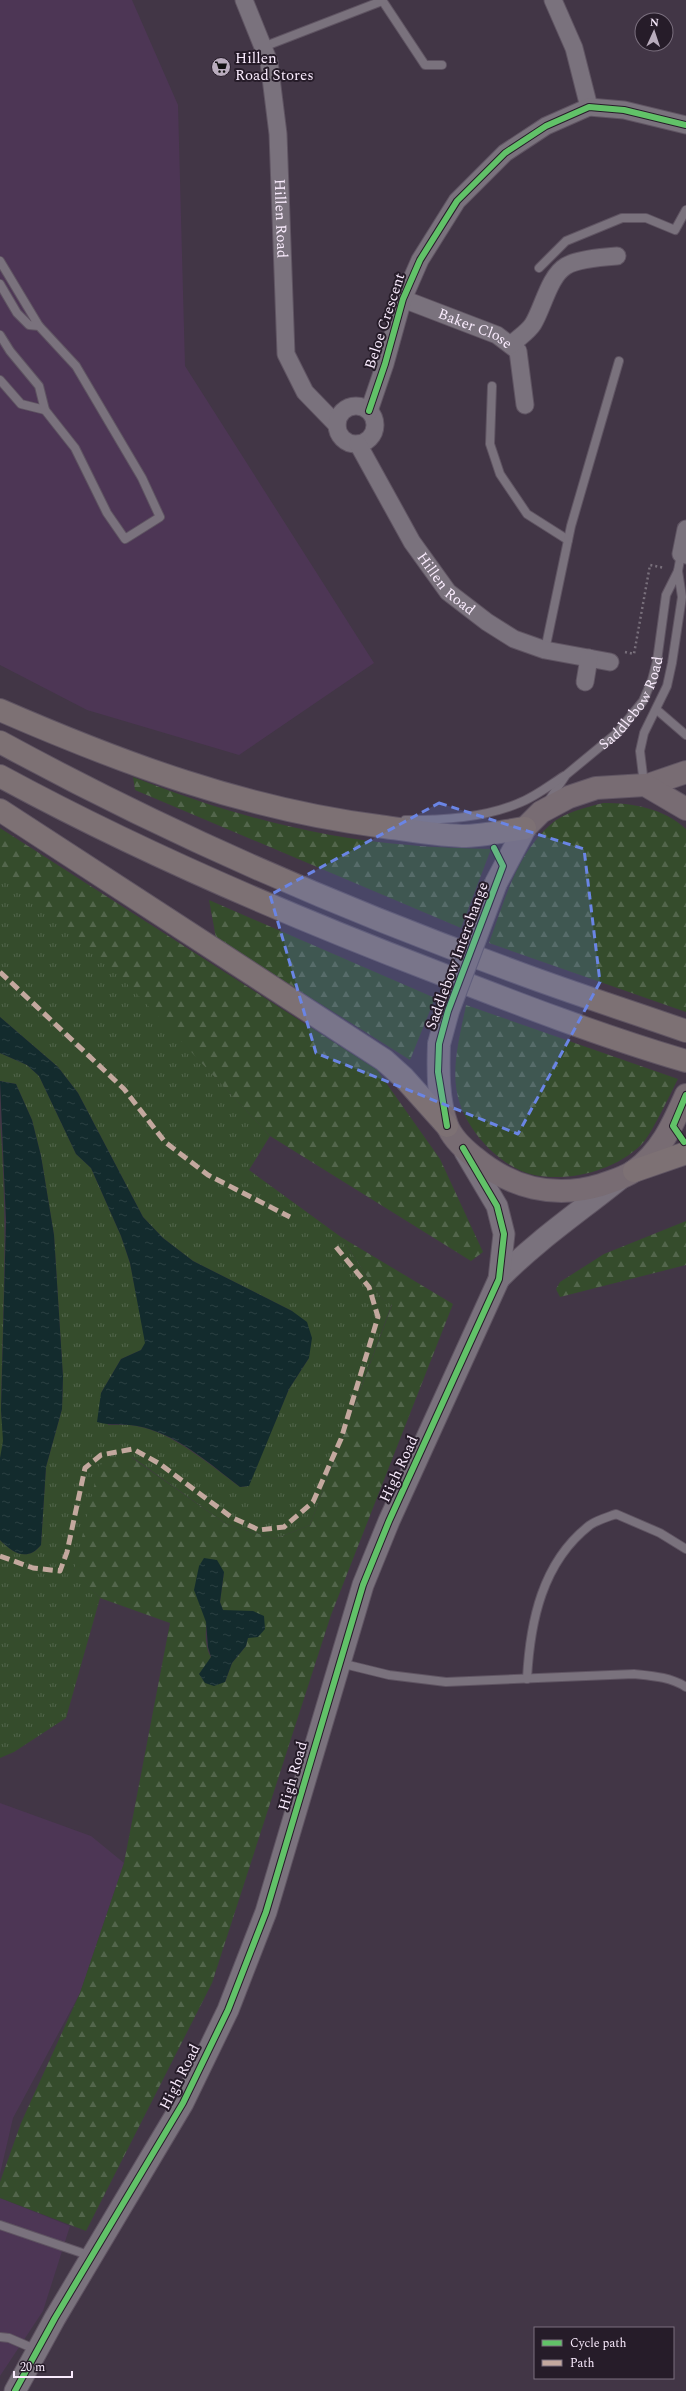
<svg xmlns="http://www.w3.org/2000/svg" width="686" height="2391" font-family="Spectral,serif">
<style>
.built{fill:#4d3655}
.grass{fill:url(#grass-tufts)}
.forest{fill:url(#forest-firs);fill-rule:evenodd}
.water{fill:url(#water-ripples)}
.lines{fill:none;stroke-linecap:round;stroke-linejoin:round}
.service-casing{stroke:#5f5462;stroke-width:10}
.minor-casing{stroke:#5f5462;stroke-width:19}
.tertiary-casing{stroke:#5f5462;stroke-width:23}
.primary-casing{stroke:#5f5462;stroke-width:24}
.trunk-casing{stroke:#5f5462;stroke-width:24}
.path{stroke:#786f7b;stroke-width:2.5;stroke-dasharray:2 3;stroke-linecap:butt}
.service{stroke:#7a727d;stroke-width:8}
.minor{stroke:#7a727d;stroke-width:17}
.tertiary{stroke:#7a727d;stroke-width:21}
.primary{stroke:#786c73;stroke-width:22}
.trunk{stroke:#7d7174;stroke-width:22}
.primary-bridge-casing{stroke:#5f5462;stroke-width:24;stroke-linecap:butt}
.primary-bridge{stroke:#786c73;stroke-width:22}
.quiet{stroke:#c3a89e;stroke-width:5;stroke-dasharray:10 5;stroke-linecap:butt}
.cycleway-casing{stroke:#261c29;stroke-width:8}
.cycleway{stroke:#61c268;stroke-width:6}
.marked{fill:#6a85e5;fill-opacity:0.2;stroke:#6a85e5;stroke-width:3;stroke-dasharray:8 5;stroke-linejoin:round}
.labels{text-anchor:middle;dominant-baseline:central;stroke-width:4;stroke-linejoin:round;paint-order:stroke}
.poi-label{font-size:15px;fill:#f9ebfd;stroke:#261c29;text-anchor:start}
.street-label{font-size:15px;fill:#f9ebfd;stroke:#261c29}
</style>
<defs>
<pattern id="grass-tufts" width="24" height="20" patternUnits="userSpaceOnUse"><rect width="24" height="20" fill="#354c2c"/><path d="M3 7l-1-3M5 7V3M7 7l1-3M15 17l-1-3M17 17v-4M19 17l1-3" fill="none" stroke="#53664c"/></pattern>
<pattern id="forest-firs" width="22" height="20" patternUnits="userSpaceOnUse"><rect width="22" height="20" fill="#354c2c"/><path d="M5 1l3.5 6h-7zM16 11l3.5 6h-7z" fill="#53664c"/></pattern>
<pattern id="water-ripples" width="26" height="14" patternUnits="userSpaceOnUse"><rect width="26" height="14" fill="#132b2d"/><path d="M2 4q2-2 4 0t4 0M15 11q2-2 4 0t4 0" fill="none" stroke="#2a4042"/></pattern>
</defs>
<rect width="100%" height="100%" fill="#423646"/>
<!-- built -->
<g class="built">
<path d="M0,0H132L178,105L185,366L374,663L239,755L87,710L0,665Z"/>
<path d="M0,1803L91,1836L124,1863L80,1993L13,2118L0,2174Z"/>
<path d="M0,2198L70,2226L43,2311L0,2376Z"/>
</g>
<!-- grass -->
<g class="grass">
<path d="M0,862L128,983L270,1136L249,1170L341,1237L382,1299L392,1304L310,1525L275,1539L226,1524L132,1457L74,1570L100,1598L66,1718L14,1752L0,1758V1540C13,1553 27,1562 41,1545L46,1467L62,1409L63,1377L54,1235L41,1156L32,1120L16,1084L0,1081V1053L27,1065L39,1076L76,1154L91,1168L121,1236L130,1263L146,1343L141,1350L121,1359L101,1393L108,1425C117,1425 128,1424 136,1426C173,1432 211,1466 240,1487L248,1486L289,1389L309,1358L292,1311L193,1261L163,1238L143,1217L78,1093L58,1067L0,1017Z"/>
<path d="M0,1122C8,1216 3,1310 1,1404C0,1420 8,1443 0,1458Z"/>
</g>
<!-- forest -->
<g class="forest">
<path d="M133,777C222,812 314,838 409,845C436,848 464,848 491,849L461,928L135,790Z"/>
<path d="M603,803C633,803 663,808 686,829V1012L489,943C504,902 516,855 550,825C564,812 585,808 603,803Z"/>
<path d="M0,828L377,1070L440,1159L483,1252L471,1261L270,1136L121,977L0,865Z"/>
<path d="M209,900L435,998L410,1060L216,938Z"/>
<path d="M466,1005L678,1079C670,1094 651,1136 641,1145C614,1171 570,1182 534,1175C502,1168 470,1134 460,1104C449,1073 460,1036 466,1005Z"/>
<path d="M686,1221V1265L560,1297L556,1289L560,1282L604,1254Z"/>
<path d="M341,1237L453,1304L331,1615L212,1983L86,2231L0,2198V2182L21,2123L80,1993L124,1863L170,1623L100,1598L74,1571L99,1465L131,1457L226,1524L275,1539L310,1525L392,1305L382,1299ZM224,1572L220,1602L223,1611H253L246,1646L232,1663L225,1682C221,1674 215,1666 211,1658C197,1630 214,1599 224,1572Z"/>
</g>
<!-- water -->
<g class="water">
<path d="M0,1017L58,1067L78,1093L143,1217L163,1238L193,1261L292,1311L307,1322L312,1338L309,1358L289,1389L249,1486L240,1487C210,1464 176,1433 137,1426C123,1423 111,1426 97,1422L101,1393L121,1359L141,1350L145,1343L130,1263L121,1236L91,1168L76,1154L39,1076L27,1065L0,1053Z"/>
<path d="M0,1081L16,1084L32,1120L41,1156L54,1235L63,1377L62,1409L46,1467L41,1545C27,1562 13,1553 0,1540V1458L3,1441L1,1410L6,1221Z"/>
<path d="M204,1558L217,1560L224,1572L220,1602L223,1610L253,1611L264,1616L265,1629L258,1637L248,1638L246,1646L232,1663L225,1682L214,1686L205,1683L199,1674L211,1657L208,1647L206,1622L194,1590L199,1566Z"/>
</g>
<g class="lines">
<!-- service casing -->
<g class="service-casing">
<g id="service">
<path d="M382,0L425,65H442"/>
<path d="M263,47L382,1"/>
<path d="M0,261L39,326"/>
<path d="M539,268L566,241L622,218H646L675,230L686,210"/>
<path d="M0,284L17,313L29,325L39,326L76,366L142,478L160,517L125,539L107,513L75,448L45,410L21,404L0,380"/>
<path d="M0,335L10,351L39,386L45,410"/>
<path d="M492,386L490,444L500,474L527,514L568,540"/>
<path d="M545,650L571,526L619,361"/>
<path d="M657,710L686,735"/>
<path d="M644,784L640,751L644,733L667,686L672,663L682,597L678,571"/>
<path id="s1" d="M549,800L566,775L618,732L643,701L652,680L657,661L666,595L678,571L681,554"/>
<path d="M405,820C443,820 484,818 519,803C535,797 550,785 564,776"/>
<path d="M340,1663L389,1675L446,1682L634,1674C653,1676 670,1677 686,1687"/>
<path d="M527,1679C530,1622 542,1562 590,1525C597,1520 608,1517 616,1514L660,1533L686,1549"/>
<path d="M0,2225L91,2256"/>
<path d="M0,2337L9,2338L37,2350"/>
</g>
</g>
<!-- minor casing -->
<g class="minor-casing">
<g id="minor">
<path id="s2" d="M244,0L269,62L278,134L286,354L305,392L337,425"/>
<path d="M553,0L574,48L589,107"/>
<path id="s3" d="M403,299L497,335L518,351L525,405"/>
<path d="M511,345C518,338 528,332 533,324C543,308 549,276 566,266C577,259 603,257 617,256"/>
<circle cx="356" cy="425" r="19"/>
<path d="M369,411L385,364L403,299L420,260L457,201L505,153L546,126L589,107L624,110L686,125"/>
<path id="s4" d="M358,444L412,542L448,592L487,622L514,639L545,650L610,662"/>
<path d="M686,529L681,554L686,555"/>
<path d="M585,682L589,658"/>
</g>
</g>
<!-- tertiary casing -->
<g class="tertiary-casing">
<g id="tertiary">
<path d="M499,1279C536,1241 579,1212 620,1179"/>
<path d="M15,2391L55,2318L183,2103L228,2010L266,1912L363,1585L389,1521L499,1279L504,1234L497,1206L465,1152"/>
</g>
</g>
<!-- primary casing -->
<g class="primary-casing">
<g id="primary">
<path d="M648,785L686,772"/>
<path d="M496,883L525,828L541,812L569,797L596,788L645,785L686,809"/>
<path d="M439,1044C438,1071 438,1100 447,1125C452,1138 464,1149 474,1157C511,1188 554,1199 601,1185C612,1181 624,1178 634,1171C661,1152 673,1124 686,1095"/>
</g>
</g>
<!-- trunk casing -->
<g class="trunk-casing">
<g id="trunk">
<path d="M0,710C122,763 245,809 378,826C406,830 434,835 462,836C483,836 504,831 525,828"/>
<path d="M0,742C165,832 339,908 516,972C572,993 629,1011 686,1031"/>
<path d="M0,776C140,852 287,915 436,972C518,1004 601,1036 686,1061"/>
<path d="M0,810L384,1060L404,1078L447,1126"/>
<path d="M634,1171L686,1153"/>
</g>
</g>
<!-- path -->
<path class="path" d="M625,652L634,654L650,565L665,568"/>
<!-- service -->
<use href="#service" class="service"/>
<!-- minor -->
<use href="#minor" class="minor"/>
<!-- tertiary -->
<use href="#tertiary" class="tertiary"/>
<!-- primary -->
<use href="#primary" class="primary"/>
<!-- trunk -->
<use href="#trunk" class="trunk"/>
<!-- primary-bridge casing -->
<g class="primary-bridge-casing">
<path id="primary-bridge" d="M439,1044L448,1011L496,883"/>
</g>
<!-- primary-bridge -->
<use href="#primary-bridge" class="primary-bridge"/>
<!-- quiet -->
<g class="quiet">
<path d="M0,972L124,1089L165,1142L208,1175L290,1217"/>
<path d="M0,1556L33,1568L60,1571L67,1552L85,1468L101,1455L133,1449L160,1464L231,1517L259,1530L284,1527L313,1502L341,1439L378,1317L369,1287L336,1247"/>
</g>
<!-- cycleway casing -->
<g class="cycleway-casing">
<g id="cycleway">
<path d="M369,411L385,364L403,299L420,260L457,201L505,153L546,126L589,107L624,110L686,125"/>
<path d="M447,1126L438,1072L439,1044L448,1011L503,866L494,848"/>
<path d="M684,1142L673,1126L686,1095"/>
<path d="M15,2391L55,2318L183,2103L228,2010L266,1912L363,1585L389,1521L499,1279L504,1234L497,1206L463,1148"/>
</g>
</g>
<!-- cycleway -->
<use href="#cycleway" class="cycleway"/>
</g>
<!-- marked area -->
<path class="marked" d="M439,803L584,849L600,982L518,1134L316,1053L270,895Z"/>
<!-- icons -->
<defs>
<g id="supermarket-disc" transform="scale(1)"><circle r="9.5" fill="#b9acbd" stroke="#261c29"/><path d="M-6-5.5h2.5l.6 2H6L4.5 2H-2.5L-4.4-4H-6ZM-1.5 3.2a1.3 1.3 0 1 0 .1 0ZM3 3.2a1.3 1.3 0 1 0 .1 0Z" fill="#111"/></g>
</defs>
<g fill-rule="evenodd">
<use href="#supermarket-disc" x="221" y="67"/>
</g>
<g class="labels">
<!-- poi labels -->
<g class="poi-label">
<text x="235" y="58">Hillen<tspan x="235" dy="17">Road Stores</tspan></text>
</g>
<!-- street labels -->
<g class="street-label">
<text stroke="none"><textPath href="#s2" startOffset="224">Hillen Road</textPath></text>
<text transform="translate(385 321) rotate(-72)">Beloe Crescent</text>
<text stroke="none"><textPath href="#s3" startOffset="78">Baker Close</textPath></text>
<text stroke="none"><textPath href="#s4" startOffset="166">Hillen Road</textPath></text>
<text stroke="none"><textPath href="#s1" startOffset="130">Saddlebow Road</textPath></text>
<text transform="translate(457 956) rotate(-70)">Saddlebow Interchange</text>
<text transform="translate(399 1469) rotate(-65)">High Road</text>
<text transform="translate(293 1776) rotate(-74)">High Road</text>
<text transform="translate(180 2077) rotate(-63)">High Road</text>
</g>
</g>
<!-- legend -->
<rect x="534" y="2327" width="140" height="52" fill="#261c29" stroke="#7a6f7e"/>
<rect x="542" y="2340" width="20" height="6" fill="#61c268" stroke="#7a6f7e"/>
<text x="570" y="2347" font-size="12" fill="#f9ebfd">Cycle path</text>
<rect x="542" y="2360" width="20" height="6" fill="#c3a89e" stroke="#7a6f7e"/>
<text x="570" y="2367" font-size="12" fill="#f9ebfd">Path</text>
<!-- north arrow -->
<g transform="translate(654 32) rotate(3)"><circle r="19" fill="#261c29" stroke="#7a6f7e"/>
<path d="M0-3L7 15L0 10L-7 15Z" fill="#b9acbd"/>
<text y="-6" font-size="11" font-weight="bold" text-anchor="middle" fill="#f9ebfd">N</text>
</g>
<!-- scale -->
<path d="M14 2371v6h58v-6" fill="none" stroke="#f9ebfd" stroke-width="2"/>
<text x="20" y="2371" font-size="12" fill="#f9ebfd" stroke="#261c29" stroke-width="3" paint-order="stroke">20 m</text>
</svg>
